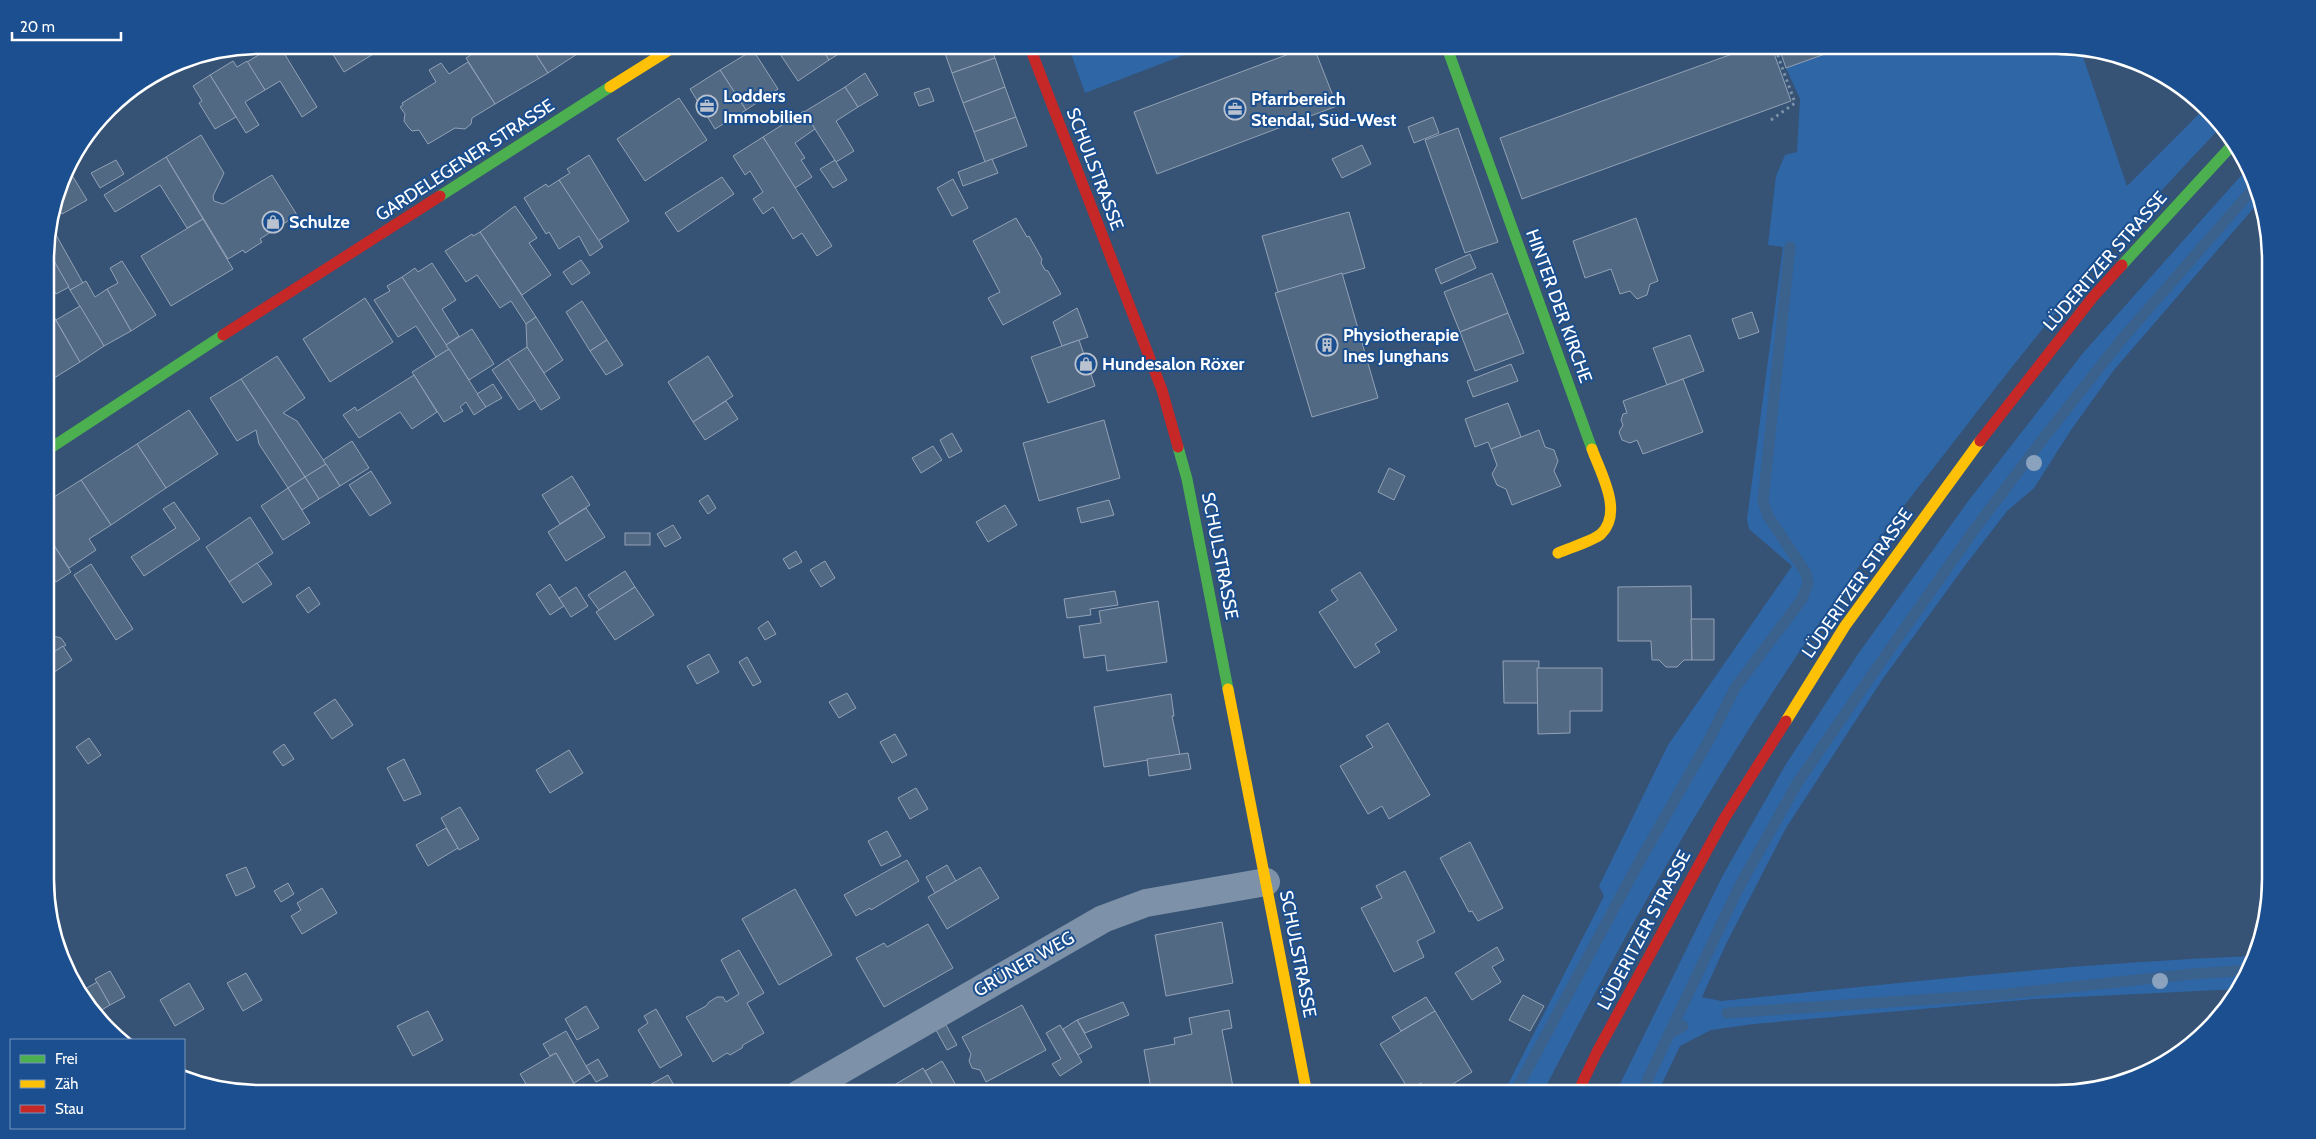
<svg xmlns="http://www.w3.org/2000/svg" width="2316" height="1139" font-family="Cabin,sans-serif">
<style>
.green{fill:#2f66a5}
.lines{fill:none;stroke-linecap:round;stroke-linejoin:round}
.stream{stroke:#3b618d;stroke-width:11}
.building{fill:#526984;stroke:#92a2b6}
.path{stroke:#7d92a8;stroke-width:3;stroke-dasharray:2.5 4;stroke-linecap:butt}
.street{stroke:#7d92a8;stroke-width:28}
.fast{stroke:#4caf50;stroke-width:11}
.slow{stroke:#ffc107;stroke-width:11}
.jam{stroke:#c62828;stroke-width:11}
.tree{fill:#8aa2be}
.labels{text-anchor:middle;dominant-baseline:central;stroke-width:4;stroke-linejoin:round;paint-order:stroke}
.poi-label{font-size:18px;font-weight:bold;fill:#fff;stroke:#1b4f8f;text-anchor:start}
.street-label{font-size:18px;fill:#fff;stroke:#1b4f8f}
.rim{fill:none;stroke:#fff;stroke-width:2.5}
</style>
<rect width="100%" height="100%" fill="#365274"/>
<!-- green -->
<g class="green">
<path d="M1068,45H1210L1085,93Z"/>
<path d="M1850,45H2056L2081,51L2127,186L2206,107L2222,126C2129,222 2044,324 1963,430C1924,480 1884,530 1848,582C1732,744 1633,917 1542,1094H1503L1604,896L1599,886L1668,745L1792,566L1749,529L1747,519L1783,247L1768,245L1776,176L1785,155L1797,152L1800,99L1786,68Z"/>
<path d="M2246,170L2258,203L2114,370L2071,430L2034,488L2007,511L1964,567L1882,680L1786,828L1727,942L1702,997L1721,1001C1898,983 2075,963 2253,956L2249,974L2239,989L2034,999L1754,1024L1711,1030L1680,1046L1657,1094H1615L1723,875L1786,764L1858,654L1969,500L2083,353Z"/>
</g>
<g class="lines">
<!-- stream -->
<g class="stream">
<path d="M1727,1013L2007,994L2192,974L2250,970"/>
<path d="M1669,1034L1739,887L1798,782L1869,679L1974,530L2046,435L2122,339L2253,189"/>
<path d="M1514,1094L1638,864L1709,740L1735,688L1802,599L1808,583L1806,573L1768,516L1763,501L1790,247"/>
<path d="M1641,1094L1669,1034L1683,1026"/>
</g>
</g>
<!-- building -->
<g class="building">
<path d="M275,45H279L317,107L302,117L280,81L265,90L247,62Z"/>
<path d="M327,45H388L344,72Z"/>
<path d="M486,45H530L548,73L495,104L466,58Z"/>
<path d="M530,45H591L548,73Z"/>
<path d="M774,45H820L829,60L798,81Z"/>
<path d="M820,45H853L829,60Z"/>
<path d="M942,45H990L995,58L952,73Z"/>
<path d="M1313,45L1337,106L1157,174L1134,112Z"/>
<path d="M1757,45H1771L1791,101L1522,199L1500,138Z"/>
<path d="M1778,45H1850L1786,68Z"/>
<path d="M753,50L778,89L746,110L720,70Z"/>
<path d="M995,58L1005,87L963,103L952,73Z"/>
<path d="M233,61L237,67L247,61L265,90L245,102L259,125L246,133L210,75Z"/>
<path d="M468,62L495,104L472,118L471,124L465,129L455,128L428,144L419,130L412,131L408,127L404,121L405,114L400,107L403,105L402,103L436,82L429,70L441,63L449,74Z"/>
<path d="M720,70L746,110L715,129L690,89Z"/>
<path d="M161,72L163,78L141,86V84Z"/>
<path d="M865,73L878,95L858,107L845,87Z"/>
<path d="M210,75L236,117L215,129L199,103L202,101L193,86Z"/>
<path d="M845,87L858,107L836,121L854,151L836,162L804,112Z"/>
<path d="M1005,87L1016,117L974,132L963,103Z"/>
<path d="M929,88L934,101L919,106L914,93Z"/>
<path d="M679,98L707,140L645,181L617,139Z"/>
<path d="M804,111L815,129L795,143L805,158L801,160L812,177L795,188L763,137Z"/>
<path d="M1016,117L1027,146L985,162L974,132Z"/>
<path d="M1433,117L1439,133L1414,143L1408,127Z"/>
<path d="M1458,128L1498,242L1465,253L1425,140Z"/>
<path d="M201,135L224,173L213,196L214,201L223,204L272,175L297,215L260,239L262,242L245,253L243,250L228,259L166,157Z"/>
<path d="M763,137L832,246L817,256L802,233L793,239L773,207L763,214L753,199L763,192L750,171L745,175L733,156Z"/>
<path d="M1362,145L1371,164L1342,178L1332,159Z"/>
<path d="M589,155L629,221L598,241L559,180L570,173L567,169Z"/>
<path d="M166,157L203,219L187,228L160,185L115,212L104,195Z"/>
<path d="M992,159L998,173L963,186L958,172Z"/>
<path d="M116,160L124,174L100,188L91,173Z"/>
<path d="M835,160L847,180L833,188L820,169Z"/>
<path d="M70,172L87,200L62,214L57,205L64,175Z"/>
<path d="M722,177L734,194L678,232L665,213Z"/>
<path d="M953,179L968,208L952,216L937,188Z"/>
<path d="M559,180L603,247L590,256L579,236L559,249L549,232L546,234L524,198L546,184L548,187Z"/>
<path d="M515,206L537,238L529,243L551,275L522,295L480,232Z"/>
<path d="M1349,212L1365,268L1278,292L1262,236Z"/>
<path d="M1016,218L1027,237L1029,236L1042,259L1041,263L1045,270L1048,271L1061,294L1003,325L988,298L1000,292L973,241Z"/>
<path d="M1636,218L1658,281L1650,284L1647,295L1637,299L1630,291L1620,294L1611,269L1585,278L1573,241Z"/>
<path d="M203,219L233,269L171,306L141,256Z"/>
<path d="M51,226L83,283L70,290L45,246Z"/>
<path d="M480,232L536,317L526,324L511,301L500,308L477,275L466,282L445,251L472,234L473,236Z"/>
<path d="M1470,254L1476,268L1441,284L1435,269Z"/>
<path d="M581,260L590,273L572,285L563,272Z"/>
<path d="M54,261L69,287L56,294L46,275V266Z"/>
<path d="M122,261L156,315L131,331L107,289L118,283L110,268Z"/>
<path d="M432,263L456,300L442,309L459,336L446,345L402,277L415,268L418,272Z"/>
<path d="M1342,273L1378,398L1312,417L1275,293Z"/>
<path d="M1492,273L1508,313L1460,332L1444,292Z"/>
<path d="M402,277L449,349L436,357L416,326L398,337L374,300L390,291L387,286Z"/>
<path d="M86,281L95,297L107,289L131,331L104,346L70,290Z"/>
<path d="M365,298L393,342L330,382L303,339Z"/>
<path d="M582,301L607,340L590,351L566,312Z"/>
<path d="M46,303L80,362L46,383Z"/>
<path d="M80,306L104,346L80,362L56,320Z"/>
<path d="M1077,308L1088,337L1062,346L1053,322Z"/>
<path d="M1752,312L1759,332L1739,339L1732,319Z"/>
<path d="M1508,313L1524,353L1475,371L1460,332Z"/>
<path d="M536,317L563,360L544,373L527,347L526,324Z"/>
<path d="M472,329L494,364L469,380L446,345Z"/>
<path d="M1690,335L1704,371L1667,385L1653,348Z"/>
<path d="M607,340L623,365L606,375L590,351Z"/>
<path d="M1079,340L1095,386L1048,403L1031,357Z"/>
<path d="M527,347L560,398L541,410L508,359Z"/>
<path d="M449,349L486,407L474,415L466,402L460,407L463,411L444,422L412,372Z"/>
<path d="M277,356L305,398L283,413L297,421L326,464L305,477L241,379Z"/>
<path d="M708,356L733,396L693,422L668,382Z"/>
<path d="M508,359L535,400L519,410L492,370Z"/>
<path d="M1511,364L1518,381L1473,397L1467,381Z"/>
<path d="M414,375L437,412L412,429L400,412L359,438L343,415L355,407L357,411Z"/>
<path d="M241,379L305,477L288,488L259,444L256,430L237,441L210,398Z"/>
<path d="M1683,379L1703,432L1643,454L1637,440L1630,443L1622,440L1619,432L1623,425L1621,420L1623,414L1627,413L1623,401Z"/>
<path d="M493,384L502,398L486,407L477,394Z"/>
<path d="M726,401L738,419L705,440L693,422Z"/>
<path d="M1508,403L1521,437L1491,449L1488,442L1475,447L1465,419Z"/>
<path d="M189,410L218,454L166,488L137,444Z"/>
<path d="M1104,420L1120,478L1039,501L1023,443Z"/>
<path d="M1539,430L1545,447L1554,450L1558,461L1554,471L1561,486L1512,505L1506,489L1497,485L1492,474L1497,465L1491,449Z"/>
<path d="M952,433L962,451L949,458L940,440Z"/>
<path d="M352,441L369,468L340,486L323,460Z"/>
<path d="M137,444L166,488L111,525L81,480Z"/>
<path d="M933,446L942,460L921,473L912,458Z"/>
<path d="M326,464L340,486L319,499L305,477Z"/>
<path d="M1389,468L1405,476L1394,500L1378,492Z"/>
<path d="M371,471L391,503L370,516L349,485Z"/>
<path d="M572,476L590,505L560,524L542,495Z"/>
<path d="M305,477L319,499L302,510L288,488Z"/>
<path d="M81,480L111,525L89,539L96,550L69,568L46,533V502Z"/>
<path d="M288,488L310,523L283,540L261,506Z"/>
<path d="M708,495L716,508L708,514L699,501Z"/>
<path d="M1109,500L1114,515L1081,523L1077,508Z"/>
<path d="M174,502L200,539L144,576L131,557L176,528L163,509Z"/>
<path d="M1005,505L1017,525L988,542L976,522Z"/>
<path d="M586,508L605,537L566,561L548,532Z"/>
<path d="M250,517L273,553L229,582L206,547Z"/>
<path d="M673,525L681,538L665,547L657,534Z"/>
<path d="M46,533L71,572L56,582L49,573L50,565L46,567Z"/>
<rect x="625" y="533" width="25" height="12"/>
<path d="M796,551L802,562L789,569L783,559Z"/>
<path d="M825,561L835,578L821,587L810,570Z"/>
<path d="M257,563L272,584L243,603L229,582Z"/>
<path d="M91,564L133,629L116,640L74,575Z"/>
<path d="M625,571L635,587L599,610L588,595Z"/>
<path d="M1360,572L1397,630L1375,644L1380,652L1355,668L1319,612L1338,600L1331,590Z"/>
<path d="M550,584L564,606L550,615L536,594Z"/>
<path d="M1691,586L1692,660H1684L1677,667H1666L1659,660H1652L1651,641H1618V587Z"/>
<path d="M309,587L320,604L308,613L296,596Z"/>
<path d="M576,587L588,606L571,617L559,598Z"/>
<path d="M635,587L654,615L615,640L596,612Z"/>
<path d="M1115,591L1118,605L1090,609L1091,615L1067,618L1064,599Z"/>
<path d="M1158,601L1167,662L1107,671L1105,655L1084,658L1079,626L1101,623L1099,611Z"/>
<path d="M1691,619H1714V660H1692Z"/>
<path d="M768,621L776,634L765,640L758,628Z"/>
<path d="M46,626L53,636L61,638L66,645L46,657Z"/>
<path d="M63,646L72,660L53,673L46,662V657Z"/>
<path d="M709,654L719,672L697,684L687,666Z"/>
<path d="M747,657L761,682L753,686L739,662Z"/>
<path d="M1503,661H1539L1538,703H1504Z"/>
<path d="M1537,668H1602V711H1570V733L1538,734Z"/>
<path d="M847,693L856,708L839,718L829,702Z"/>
<path d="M1171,694L1174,716H1172L1180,755L1104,767L1094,707Z"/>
<path d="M335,699L353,725L332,739L314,713Z"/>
<path d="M1388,723L1430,795L1389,819L1382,806L1368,814L1340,766L1373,747L1366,736Z"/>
<path d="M895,734L907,755L892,763L880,742Z"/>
<path d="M89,738L101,755L88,764L76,747Z"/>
<path d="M284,744L294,759L283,766L273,752Z"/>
<path d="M569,750L583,773L550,793L536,770Z"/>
<path d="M1188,753L1191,769L1149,776L1147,759Z"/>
<path d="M404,759L421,794L404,801L387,768Z"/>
<path d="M916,788L928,809L910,819L898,798Z"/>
<path d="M460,807L479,839L459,850L441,818Z"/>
<path d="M446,828L458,848L428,866L416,845Z"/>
<path d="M887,831L901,856L881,866L868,841Z"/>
<path d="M1470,842L1503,908L1478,921L1472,911L1469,912L1440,858Z"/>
<path d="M907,860L919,881L871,910L870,908L856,916L844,895Z"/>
<path d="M947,865L956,881L935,893L926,877Z"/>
<path d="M246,867L255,887L236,896L226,875Z"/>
<path d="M980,867L999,898L947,929L928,897Z"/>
<path d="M1405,871L1435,932L1417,941L1424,957L1394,972L1361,908L1382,898L1376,886Z"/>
<path d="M288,883L294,894L281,902L274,891Z"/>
<path d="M322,888L337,913L302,934L291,916L301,910L297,903Z"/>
<path d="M795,889L832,955L779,985L742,919Z"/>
<path d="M1222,922L1233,983L1166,996L1155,935Z"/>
<path d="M928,924L953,968L884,1007L856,958L884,943L887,947Z"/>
<path d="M1497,947L1504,960L1492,967L1501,982L1472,1000L1455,973Z"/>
<path d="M739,950L764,993L747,1003L764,1033L743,1045L742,1048L730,1055L727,1053L713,1062L686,1017L706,1006L709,1002L717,997H723L726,1002L739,994L721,960Z"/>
<path d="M110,971L125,997L110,1005L95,979Z"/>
<path d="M246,973L262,1000L243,1011L227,983Z"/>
<path d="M97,982L110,1005L95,1014L84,1001L90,997L85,989Z"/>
<path d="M189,983L204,1009L175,1026L160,1000Z"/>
<path d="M1523,995L1544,1006L1530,1031L1509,1020Z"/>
<path d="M1426,997L1435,1011L1401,1031L1392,1017Z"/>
<path d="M1123,1002L1129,1015L1085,1033L1077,1020Z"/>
<path d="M1022,1005L1046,1050L986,1082L980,1070L972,1068L969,1061L971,1054L962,1037Z"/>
<path d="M586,1006L599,1028L577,1040L565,1019Z"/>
<path d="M656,1009L682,1055L660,1068L638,1030L648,1023L644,1016Z"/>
<path d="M1229,1010L1232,1028L1222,1030L1233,1087L1199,1094H1185V1090L1152,1094L1144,1050L1175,1044L1174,1038L1192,1034L1189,1018Z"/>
<path d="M428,1011L443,1040L413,1056L397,1026Z"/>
<path d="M1435,1011L1472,1072L1437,1094H1428L1421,1083L1409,1090L1380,1044Z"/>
<path d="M1077,1020L1092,1047L1078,1055L1063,1029Z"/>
<path d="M946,1025L957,1045L947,1050L936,1030Z"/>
<path d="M1060,1025L1082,1062L1060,1076L1052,1064L1061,1059L1046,1033Z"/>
<path d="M566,1031L590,1073L574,1083L556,1053L550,1056L543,1044Z"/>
<path d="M556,1053L580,1094H532L520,1074Z"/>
<path d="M598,1059L608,1076L596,1082L586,1066Z"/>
<path d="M942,1061L961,1094H938L925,1071Z"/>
<path d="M923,1068L938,1094H879Z"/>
<path d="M668,1075L679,1094H633Z"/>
<path d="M304,1087L308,1094H290Z"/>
</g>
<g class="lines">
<!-- path -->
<path class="path" d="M1771,120L1795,103L1774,45"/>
<!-- street -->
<path class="street" d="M799,1094L1103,919L1146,903L1266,882"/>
<!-- fast -->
<g class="fast">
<path d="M1446,45L1592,449"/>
<path d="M440,196L610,87"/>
<path d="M2122,265L2235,142"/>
<path d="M1178,447L1187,479L1228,689"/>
<path d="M46,451L223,335"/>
</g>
<!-- slow -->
<g class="slow">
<path d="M610,87L677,45"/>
<path d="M1558,553C1569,548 1593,541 1601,534C1624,512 1600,472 1592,449"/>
<path d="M1228,689L1307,1094"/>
<path d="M1786,721L1845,626L1980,441"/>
</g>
<!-- jam -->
<g class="jam">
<path d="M1029,45L1162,390L1178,447"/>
<path d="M223,335L440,196"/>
<path d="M1980,441L2093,297L2122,265"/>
<path d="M1577,1094L1597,1052L1724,819L1786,721"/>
</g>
</g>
<!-- trees -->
<g class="tree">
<circle cx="2034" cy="463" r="8"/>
<circle cx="2160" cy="981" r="8"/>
</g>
<!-- icons -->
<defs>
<g id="office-ring" transform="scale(1.125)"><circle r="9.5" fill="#1b4f8f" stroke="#b9c2ce" stroke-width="1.5"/><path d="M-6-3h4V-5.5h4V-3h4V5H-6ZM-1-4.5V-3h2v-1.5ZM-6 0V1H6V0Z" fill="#b9c2ce"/></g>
<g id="shop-ring" transform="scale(1.125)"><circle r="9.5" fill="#1b4f8f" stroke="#b9c2ce" stroke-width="1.5"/><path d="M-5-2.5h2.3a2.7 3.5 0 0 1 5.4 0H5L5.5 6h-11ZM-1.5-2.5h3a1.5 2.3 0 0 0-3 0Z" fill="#b9c2ce"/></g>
<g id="building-ring" transform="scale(1.125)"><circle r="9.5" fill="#1b4f8f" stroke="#b9c2ce" stroke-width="1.5"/><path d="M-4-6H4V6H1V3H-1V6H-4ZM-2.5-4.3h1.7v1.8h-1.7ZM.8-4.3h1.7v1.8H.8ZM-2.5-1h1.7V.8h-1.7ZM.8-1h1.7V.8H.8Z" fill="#b9c2ce"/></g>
</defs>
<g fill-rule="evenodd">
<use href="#office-ring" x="707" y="106"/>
<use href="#office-ring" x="1235" y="109"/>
<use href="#shop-ring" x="273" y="222"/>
<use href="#building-ring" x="1327" y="345"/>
<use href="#shop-ring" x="1086" y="364"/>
</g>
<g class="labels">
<!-- poi labels -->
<g class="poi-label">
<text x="723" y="96">Lodders<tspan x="723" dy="21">Immobilien</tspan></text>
<text x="1251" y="99">Pfarrbereich<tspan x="1251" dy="21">Stendal, Süd-West</tspan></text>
<text x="289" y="222">Schulze</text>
<text x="1343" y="335">Physiotherapie<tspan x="1343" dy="21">Ines Junghans</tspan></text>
<text x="1102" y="364">Hundesalon Röxer</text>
</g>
<!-- street labels -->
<g class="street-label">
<text transform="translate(465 160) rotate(-33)">GARDELEGENER STRASSE</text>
<text transform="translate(1095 169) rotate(69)">SCHULSTRASSE</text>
<text transform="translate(2105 261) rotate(-49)">LÜDERITZER STRASSE</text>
<text transform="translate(1559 306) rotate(70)">HINTER DER KIRCHE</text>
<text transform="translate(1220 556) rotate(79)">SCHULSTRASSE</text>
<text transform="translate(1857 583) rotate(-55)">LÜDERITZER STRASSE</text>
<text transform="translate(1644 930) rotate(-62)">LÜDERITZER STRASSE</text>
<text transform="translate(1298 954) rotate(79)">SCHULSTRASSE</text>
<text transform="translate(1024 964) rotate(-30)">GRÜNER WEG</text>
</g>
</g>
<!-- crop -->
<path d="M0 0H2316V1139H0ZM260 54H2056A206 206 0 0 1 2262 260V879A206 206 0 0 1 2056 1085H260A206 206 0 0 1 54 879V260A206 206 0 0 1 260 54Z" fill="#1b4f8f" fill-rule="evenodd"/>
<path class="rim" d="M260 54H2056A206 206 0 0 1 2262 260V879A206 206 0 0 1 2056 1085H260A206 206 0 0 1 54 879V260A206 206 0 0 1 260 54Z"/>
<!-- legend -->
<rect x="10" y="1039" width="175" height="90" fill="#1b4f8f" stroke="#7695bc"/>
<rect x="20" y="1055" width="25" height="8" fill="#4caf50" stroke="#7695bc"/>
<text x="55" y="1064" font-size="15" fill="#ffffff">Frei</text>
<rect x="20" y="1080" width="25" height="8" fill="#ffc107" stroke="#7695bc"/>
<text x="55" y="1089" font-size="15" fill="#ffffff">Zäh</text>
<rect x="20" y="1105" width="25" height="8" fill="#c62828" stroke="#7695bc"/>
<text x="55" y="1114" font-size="15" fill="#ffffff">Stau</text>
<!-- scale -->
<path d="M12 32v8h109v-8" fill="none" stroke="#ffffff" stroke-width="2.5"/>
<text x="20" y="32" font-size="15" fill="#ffffff" stroke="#1b4f8f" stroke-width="4" paint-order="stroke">20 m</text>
</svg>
